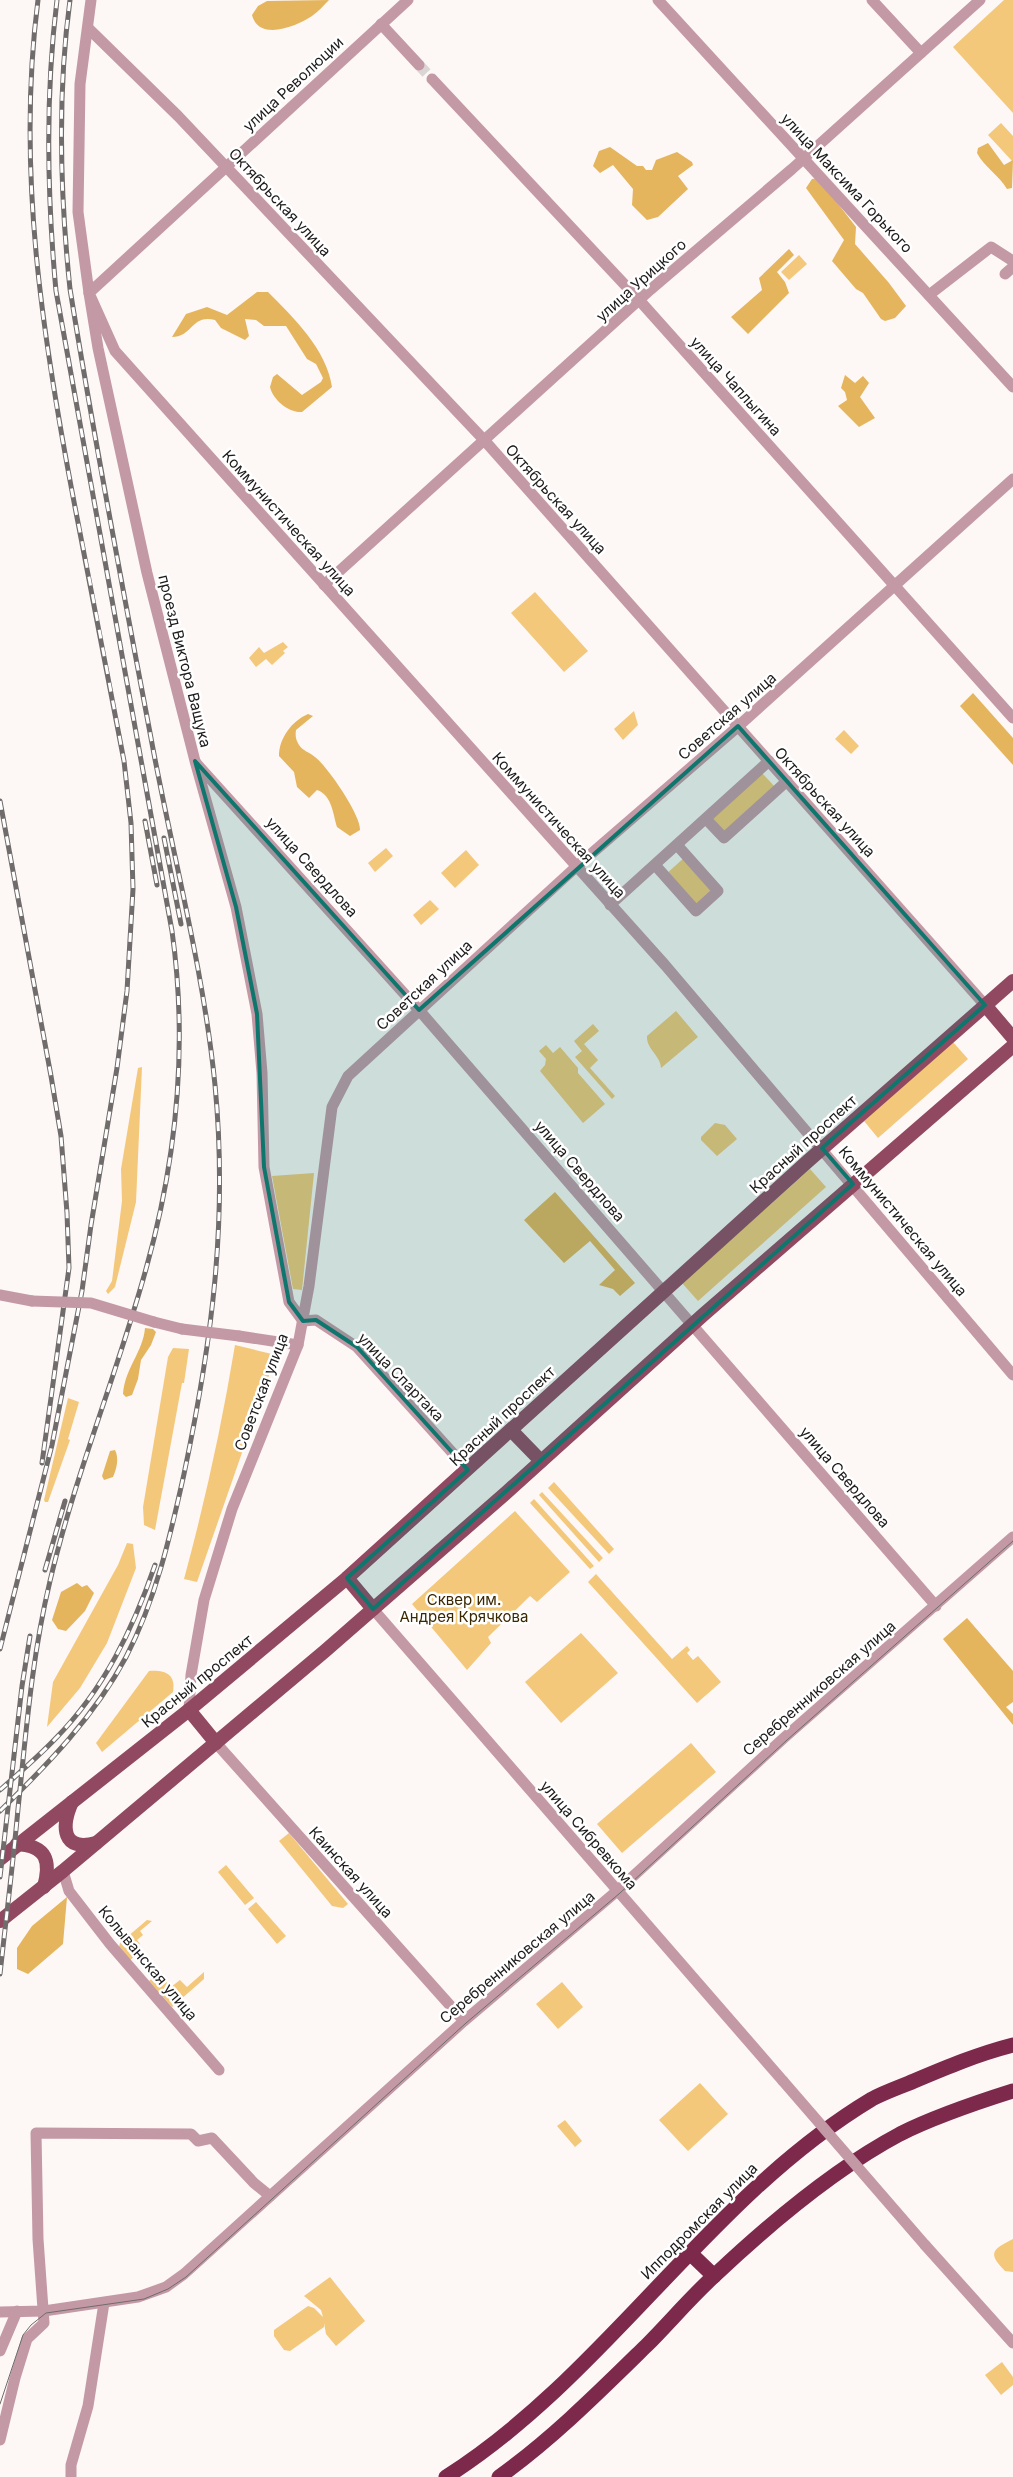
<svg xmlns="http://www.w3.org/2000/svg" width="1013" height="2477" font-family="Inter,sans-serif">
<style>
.green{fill:#f4c87a}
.forest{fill:#e5b55d}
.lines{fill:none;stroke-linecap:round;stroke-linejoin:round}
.minor-tunnel{stroke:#dbd6d5;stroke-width:11;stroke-dasharray:11 5.5;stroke-linecap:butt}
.minor{stroke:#c499a6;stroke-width:11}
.major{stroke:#914962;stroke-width:14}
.highway{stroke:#7d294b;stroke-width:15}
.tram{stroke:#6f6c6b;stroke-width:1}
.rail-casing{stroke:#6f6c6b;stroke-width:5}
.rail{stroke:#fff;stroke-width:3;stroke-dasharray:9;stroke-linecap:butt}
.minor-bridge{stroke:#c499a6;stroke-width:11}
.marked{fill:#0f766e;fill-opacity:0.2;stroke:#0f766e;stroke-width:4;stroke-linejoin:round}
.labels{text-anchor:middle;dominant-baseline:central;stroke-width:5;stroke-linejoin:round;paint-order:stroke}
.street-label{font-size:15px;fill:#1c1b1a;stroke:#fff}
.park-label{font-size:15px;fill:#3b2800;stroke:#fff}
</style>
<rect width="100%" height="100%" fill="#fdf7f6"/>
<!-- green -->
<g class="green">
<path d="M1004,0H1013V113L953,47Z"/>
<path d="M1001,123L1013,136V162L988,135Z"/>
<path d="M799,255L807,264L789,280L781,272Z"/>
<path d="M535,592L588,651L564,672L511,613Z"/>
<path d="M283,642L288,647L283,651L285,653L272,665L266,659L256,667L249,658L259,647L264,653Z"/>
<path d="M634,711L638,725L623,740L614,729Z"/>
<path d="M844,730L859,746L851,754L835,739Z"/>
<path d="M762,773L775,787L725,832L712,819Z"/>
<path d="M386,848L393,856L375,872L368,863Z"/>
<path d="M466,850L479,865L455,888L441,873Z"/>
<path d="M686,856L718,891L696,911L664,876Z"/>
<path d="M430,900L439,909L421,925L413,915Z"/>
<path d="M676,1011L698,1037L661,1068C661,1056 646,1049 647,1036Z"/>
<path d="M593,1024L599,1031L584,1044L598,1060L590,1068L615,1096L612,1099L575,1057L582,1051L574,1041Z"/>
<path d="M953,1042L968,1059L878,1138L864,1121Z"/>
<path d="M546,1045L553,1053L560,1047L578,1068V1073L605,1104L583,1123L540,1071L545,1065L546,1059L539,1051Z"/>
<path d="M142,1067L136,1202L115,1287L108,1294L106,1291L112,1281L122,1201L121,1169L138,1068Z"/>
<path d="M715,1123L725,1125L737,1139L717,1156L701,1140V1137Z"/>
<path d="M810,1169L826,1187L698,1301L682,1283Z"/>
<path d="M314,1173L302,1290L293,1289L272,1176Z"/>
<path d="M235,1345L276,1355L197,1582L184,1579C205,1502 222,1424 235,1345Z"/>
<path d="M173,1348L189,1349L184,1383H182L155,1530L144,1525L143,1507L168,1357Z"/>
<path d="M68,1398L79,1402L68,1439L70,1440L48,1502H45L44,1500Z"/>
<path d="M554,1482L614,1549L609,1554L548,1488Z"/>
<path d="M542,1492L603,1558L599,1562L539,1495Z"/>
<path d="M534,1499L594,1566L590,1569L530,1503Z"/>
<path d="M515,1511L570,1572L537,1602L530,1596L488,1637L491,1643L467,1670L412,1604Z"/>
<path d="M127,1543L133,1544L136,1568L107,1643L80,1688L47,1727L53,1682L118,1565Z"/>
<path d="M596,1574L672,1659L687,1646L690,1650L687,1653L693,1660L698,1656L721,1682L697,1703L588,1582Z"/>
<path d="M581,1633L618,1673L561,1723L525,1682Z"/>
<path d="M149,1671C165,1670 176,1674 173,1692L102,1752L96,1743Z"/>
<path d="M691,1743L716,1772L622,1853L597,1824Z"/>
<path d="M289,1833L348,1904L343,1908L332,1906L279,1841Z"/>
<path d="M226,1865L254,1898L245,1905L218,1872Z"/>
<path d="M256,1902L286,1936L277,1944L248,1909Z"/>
<path d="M147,1920L152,1921L140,1931L143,1935L137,1940L140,1944L135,1948L139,1953L130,1960L119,1947L120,1943Z"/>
<path d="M204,1972V1979L172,2007L149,1981L158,1973L171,1987L180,1980L187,1987Z"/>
<path d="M562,1982L583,2007L558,2029L536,2004Z"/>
<path d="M700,2083L728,2114L688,2151L659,2120Z"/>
<path d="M565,2120L582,2141L575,2147L557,2126Z"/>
<path d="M1013,2239V2272L1005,2271C986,2252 994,2249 1013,2239Z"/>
<path d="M330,2277L365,2321L336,2346L326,2334L324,2323V2327L290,2351L284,2350L274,2336V2330L308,2306L314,2308L323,2317L321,2310L304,2296Z"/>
<path d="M1002,2362L1013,2377V2385L1001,2395L985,2375Z"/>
</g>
<!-- forest -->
<g class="forest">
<path d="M329,0C324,5 318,12 312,16C297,26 259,42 252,15L258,6L267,1Z"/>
<path d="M988,143L1004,165L1013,160L1012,188L1007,189C999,175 984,167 977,153L978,148Z"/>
<path d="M610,147L637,166H643L646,170H652L656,160L677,152L692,162L693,165L678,176L688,189L658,217L647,220L632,205L633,189L613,165L600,173L593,166L599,151Z"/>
<path d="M818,178L856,227L855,244L889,283L906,306L895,318L885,321L881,319L863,293L856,289L832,261L844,240L806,188L812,179Z"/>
<path d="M789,249L794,255L777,272L785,282L789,293L748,334L731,317L762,290L759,278Z"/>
<path d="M257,292H268C294,318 326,349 332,387L302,412C289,413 273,400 270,387L273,377L277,374L302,395L321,382L323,378L316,364L307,359L286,326H264L256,320L245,319L249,336L245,340L221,328L215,320C191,314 193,337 172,337L186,314L207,307L227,315Z"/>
<path d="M845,375L855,383L863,376L869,383L860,397L875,418L859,427L838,406L847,400L845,392L841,388Z"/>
<path d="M973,693L1013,738V765L960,706Z"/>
<path d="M308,714L313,716L296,730C295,736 296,740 299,745C303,751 309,752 315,757C327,766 361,815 360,830L350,836L337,827C333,814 332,795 317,790L309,798L297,787L294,772L279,756C279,738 292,721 308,714Z"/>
<path d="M555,1192L635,1283L620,1296L613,1289L599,1285L615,1270L590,1241L564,1263L524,1220Z"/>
<path d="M145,1328L153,1329L156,1332L151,1345L141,1360L138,1379L132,1395L126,1397L123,1394C125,1368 143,1352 145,1328Z"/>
<path d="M115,1450C119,1458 117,1468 113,1477L104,1480L102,1476L110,1451Z"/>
<path d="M77,1583L82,1587L87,1585L94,1593L85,1611L66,1631L58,1629L52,1620L61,1592Z"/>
<path d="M967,1618L1013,1671V1702L1006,1707L1013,1714V1725L943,1639Z"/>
<path d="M67,1897L63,1944L28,1974L17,1969V1948L32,1926Z"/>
</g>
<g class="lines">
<!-- minor-tunnel -->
<path class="minor-tunnel" d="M419,65L432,79"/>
<!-- minor -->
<g class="minor">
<path d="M91,0L80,84L78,212L89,293L98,348L147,573L195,761L236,907L257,1014L262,1073L264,1167L289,1302L303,1321L316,1320L357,1347L468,1470"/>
<path d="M408,0L89,293L115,351L665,965L1013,1375"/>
<path d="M658,0L1013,387"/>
<path d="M872,0L921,53"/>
<path d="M381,24L419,65"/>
<path d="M88,28L178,116L485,441L985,1005"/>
<path d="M432,79L640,301L1013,718"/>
<path d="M1005,274L1013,267"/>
<path d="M929,295L991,247L1013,261"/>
<path d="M324,585L650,290L792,169L980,0"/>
<path d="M196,763L419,1010L936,1606"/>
<path d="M706,819L724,838L787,781"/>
<path d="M655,865L696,911L718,891L677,845"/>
<path d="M610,905L769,761"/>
<path d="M0,1295L32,1301"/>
<path d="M154,1322L182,1329"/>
<path d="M239,1336L298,1345"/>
<path d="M373,1609L783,2081"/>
<path d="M189,1710L191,1675L204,1600L232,1509L298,1345L309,1286L332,1107L348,1076L576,867L734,730L1013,479"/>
<path d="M216,1743L464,2021"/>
<path d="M63,1871L69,1891L110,1944L219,2070"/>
<path d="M925,2245L1013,2343"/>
<path d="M0,2312L44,2311L138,2297L166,2287L184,2274L464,2021L617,1891L785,1737L1013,1537"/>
<path d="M0,2351L17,2311"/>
<path d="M0,2440L15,2378L27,2339L44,2323L38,2239L36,2133L191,2134L198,2141L212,2138L254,2183L270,2196"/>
<path d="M71,2477V2465L88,2406L104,2303"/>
</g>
<!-- major -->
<g class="major">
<path d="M985,1005L1013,1038"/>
<path d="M511,1430L541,1461"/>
<path d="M347,1578L373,1609"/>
<path d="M189,1710L216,1743"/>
<path d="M72,1802C61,1827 62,1852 96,1843"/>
<path d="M17,1844C47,1846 51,1861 44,1887"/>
<path d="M0,1859L189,1710L347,1578L808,1161L1013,981"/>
<path d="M0,1921L63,1871L325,1651L507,1492L703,1315L1013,1046"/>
</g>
<!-- highway -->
<g class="highway">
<path d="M690,2253L714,2276"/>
<path d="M446,2477C608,2374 707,2198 872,2099C885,2092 900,2087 914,2081C947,2067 978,2054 1013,2045"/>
<path d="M499,2477C552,2439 599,2392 646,2346C669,2323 690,2298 714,2276C767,2226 836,2168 900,2134C936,2116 975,2103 1013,2091"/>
</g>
<!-- tram -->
<path class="tram" d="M0,2404L23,2335L31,2325L46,2313L144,2299L168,2289L186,2277L466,2023L620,1893L787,1740L1013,1541"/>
<!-- rail casing -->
<g class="rail-casing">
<g id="rail">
<path d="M0,801L51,1076L61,1136L67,1213L69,1268L42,1463"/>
<path d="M145,821L157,885"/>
<path d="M164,838L181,924"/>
<path d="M45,1570L65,1501"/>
<path d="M0,1649L52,1445L82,1291L91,1225L117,1068L127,991L133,889L131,823L124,761C108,676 92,591 75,507C43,340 16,170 38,0"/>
<path d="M0,1790C19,1773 39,1756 56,1738C104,1689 133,1629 155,1565"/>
<path d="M0,1811C48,1764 94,1717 126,1657C156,1599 170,1537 184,1474C212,1341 228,1221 215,1085C204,974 175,864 154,754C125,600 95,445 70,289C60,193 57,96 70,0"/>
<path d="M0,1877L22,1686L30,1636"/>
<path d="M0,1974C6,1919 13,1864 18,1809C26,1732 32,1656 50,1581C75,1475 117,1374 146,1269C177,1158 188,1045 172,931L56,291C47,194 45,97 57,0"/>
</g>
</g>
<!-- rail -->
<use href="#rail" class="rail"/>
<!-- minor-bridge -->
<g class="minor-bridge">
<path d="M32,1301L91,1303L154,1322"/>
<path d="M182,1329L239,1336"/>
<path d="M783,2081L925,2245"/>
</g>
</g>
<!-- marked area -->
<path class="marked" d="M738,726L985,1005L822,1148L853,1184L373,1609L347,1578L468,1470L357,1347L316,1320L303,1321L289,1302L264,1167L257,1014L236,907L195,761L419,1010Z"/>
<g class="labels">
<!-- street labels -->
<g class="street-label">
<text transform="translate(293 84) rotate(-43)">улица Революции</text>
<text transform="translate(847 183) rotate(47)">улица Максима Горького</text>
<text transform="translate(280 202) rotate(47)">Октябрьская улица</text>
<text transform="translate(641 280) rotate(-42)">улица Урицкого</text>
<text transform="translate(736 386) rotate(48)">улица Чаплыгина</text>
<text transform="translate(556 499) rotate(48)">Октябрьская улица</text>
<text transform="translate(289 523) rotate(48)">Коммунистическая улица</text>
<text transform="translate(185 661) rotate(76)">проезд Виктора Ващука</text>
<text transform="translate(727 716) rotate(-41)">Советская улица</text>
<text transform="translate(825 802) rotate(48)">Октябрьская улица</text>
<text transform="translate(559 825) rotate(48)">Коммунистическая улица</text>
<text transform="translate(312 867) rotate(48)">улица Свердлова</text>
<text transform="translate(424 985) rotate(-43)">Советская улица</text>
<text transform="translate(803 1144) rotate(-42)">Красный проспект</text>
<text transform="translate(580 1171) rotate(49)">улица Свердлова</text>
<text transform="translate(903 1221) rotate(50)">Коммунистическая улица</text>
<text transform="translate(401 1377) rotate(46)">улица Спартака</text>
<text transform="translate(261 1392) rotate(-69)">Советская улица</text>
<text transform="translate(502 1416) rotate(-43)">Красный проспект</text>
<text transform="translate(845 1477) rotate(49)">улица Свердлова</text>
<text transform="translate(197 1681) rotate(-39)">Красный проспект</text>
<text transform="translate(819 1688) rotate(-41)">Серебренниковская улица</text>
<text transform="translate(589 1835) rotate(49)">улица Сибревкома</text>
<text transform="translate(351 1872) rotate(48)">Каинская улица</text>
<text transform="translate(517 1957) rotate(-40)">Серебренниковская улица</text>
<text transform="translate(148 1963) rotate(50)">Колыванская улица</text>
<text transform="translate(699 2221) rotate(-45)">Ипподромская улица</text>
</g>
<!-- park labels -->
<g class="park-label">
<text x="464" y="1599">Сквер им.<tspan x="464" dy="17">Андрея Крячкова</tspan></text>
</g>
</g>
</svg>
